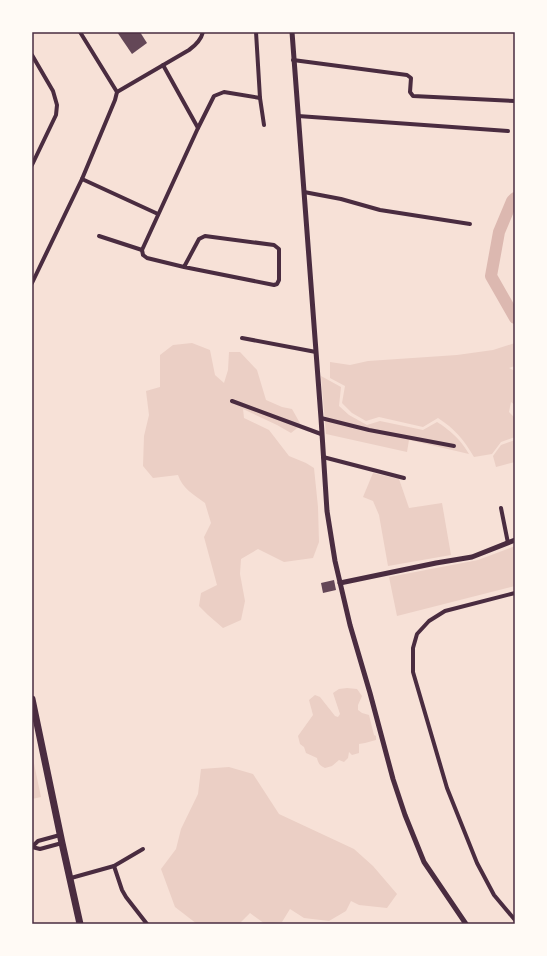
<svg xmlns="http://www.w3.org/2000/svg" width="547" height="956" font-family="'Public Sans',sans-serif">
<style>
.green{fill:#ebcfc5}
.lines{fill:none;stroke-linecap:round;stroke-linejoin:round}
.river{stroke:#dcb8b0;stroke-width:12}
.building{fill:#644757}
.minor{stroke:#4a2c40;stroke-width:4}
.tertiary{stroke:#4a2c40;stroke-width:5}
.trunk{stroke:#4a2c40;stroke-width:7}
.neatline{fill:none;stroke:#4a2c40;stroke-width:1.5}
</style>
<rect width="100%" height="100%" fill="#f7e1d7"/>
<!-- green -->
<g class="green">
<path d="M192,343L210,350L215,375L224,383L228,370L229,352H240L257,370L266,400L282,407L292,409L301,425L291,433L277,425L243,409L244,418L269,430L289,456L306,463L314,468L318,507L319,542L313,558L284,562L258,549L241,559L240,574L245,601L241,620L223,628L208,615L199,606L201,593L217,585L204,537L211,523L205,503C194,495 182,488 178,475L153,478L143,466L144,436L149,415L146,391L160,387V355L173,345Z"/>
<path d="M515,343V366L509,368L515,371V405L511,402L509,412L515,418V437L501,442L492,454L474,457C464,440 455,429 438,418L423,427L379,417L366,421L352,413L342,403L345,386L330,378V362L350,365L368,361L457,355L493,350Z"/>
<path d="M321,376L341,387L339,406L349,415L367,425L380,421L423,430L437,422C450,430 461,440 469,454L409,440L407,452L326,434Z"/>
<path d="M515,440V462L496,467L493,456L501,445Z"/>
<path d="M373,473L399,479L409,508L442,503L451,555L388,566L379,515L373,501L363,497Z"/>
<path d="M515,546V586L397,616L389,577L478,560Z"/>
<path d="M347,688L357,689L362,696L358,705V710L362,713L369,715L374,735L376,736V740L365,743L359,744V753L352,755L349,752L348,758L344,762L339,760L332,766L325,768C320,766 318,763 317,758L306,753L304,747L300,744L298,736L313,715L309,700L315,695L320,697L335,716L338,717L340,714L333,693L339,689Z"/>
<path d="M32,754L41,797L32,799Z"/>
<path d="M229,767L253,774L279,814L354,849L373,866L397,894L387,908L359,905L351,901L346,911L329,921L304,918L290,909L282,922L265,924L250,913L239,924H197L175,907L161,869L176,849L181,829L198,794L201,769Z"/>
</g>
<g class="lines">
<!-- river -->
<path class="river" d="M515,198L512,201L499,232L491,276L515,318"/>
</g>
<!-- building -->
<g class="building">
<path d="M117,32H140L147,43L132,54Z"/>
<path d="M334,580L336,590L323,593L321,583Z"/>
</g>
<g class="lines">
<!-- minor -->
<g class="minor">
<path d="M256,32L260,98L264,125"/>
<path d="M32,55L53,91L57,105L56,115L32,165"/>
<path d="M293,60L407,75L411,78L410,92L413,96L515,101"/>
<path d="M163,65L198,128"/>
<path d="M117,92L189,50C196,45 201,40 203,32"/>
<path d="M298,116L508,131"/>
<path d="M82,179L158,214"/>
<path d="M304,192L341,199L380,210L470,224"/>
<path d="M99,236L142,250"/>
<path d="M184,267L199,239L205,236L274,245L279,249V280L277,284L274,285L184,267L147,258L143,255L142,250L198,128L214,96L224,92L260,98"/>
<path d="M32,283L82,179L115,100L117,92L80,32"/>
<path d="M242,338L316,352"/>
<path d="M232,401L321,434"/>
<path d="M321,418L369,430L454,446"/>
<path d="M323,457L404,478"/>
<path d="M501,508L508,543"/>
<path d="M515,593L445,611L429,621L417,634L413,648V672L447,788L477,863L494,895L515,920"/>
<path d="M33,846L38,841L60,835"/>
<path d="M32,847L40,849L62,843"/>
<path d="M114,866L122,890L126,897L147,924"/>
<path d="M71,878L114,866L143,849"/>
</g>
<!-- tertiary -->
<g class="tertiary">
<path d="M292,32L321,418L327,511L335,561L350,625L370,693L393,779L405,815L424,862L466,924"/>
<path d="M340,583L436,563L472,557L515,540"/>
</g>
<!-- trunk -->
<path class="trunk" d="M32,699L62,843L80,924"/>
</g>
<!-- border -->
<rect width="547" height="956" fill="none" stroke="#fffaf5" stroke-width="66"/>
<rect x="33" y="33" width="481" height="890" class="neatline"/>
</svg>
